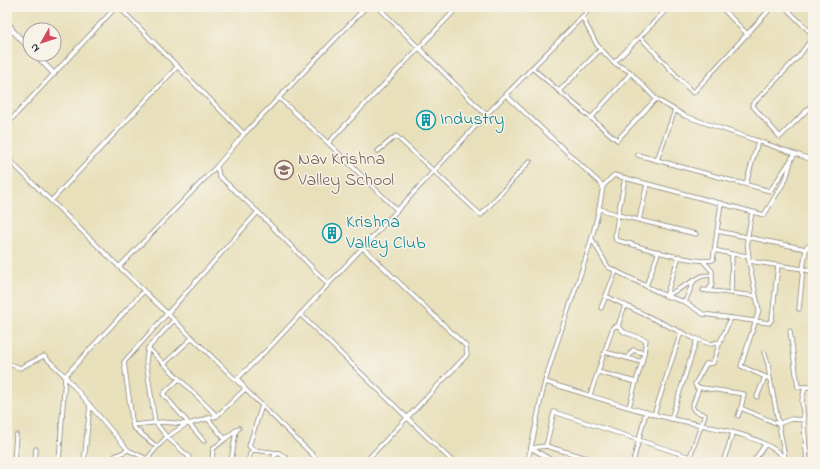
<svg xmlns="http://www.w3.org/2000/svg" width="820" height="469" font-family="'Indie Flower',sans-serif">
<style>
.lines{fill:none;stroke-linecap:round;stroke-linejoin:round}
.minor-casing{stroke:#85817b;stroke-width:5}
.tertiary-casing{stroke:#85817b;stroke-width:6}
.minor{stroke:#fff;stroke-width:3.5}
.tertiary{stroke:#fff;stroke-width:4.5}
.labels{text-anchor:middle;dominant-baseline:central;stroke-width:3;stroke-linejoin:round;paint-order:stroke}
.culture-label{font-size:18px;fill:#0d838f;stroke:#f7f3e8;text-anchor:start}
.education-label{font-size:18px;fill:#785e54;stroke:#f7f3e8;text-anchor:start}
</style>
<rect width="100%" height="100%" fill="#f7f3e8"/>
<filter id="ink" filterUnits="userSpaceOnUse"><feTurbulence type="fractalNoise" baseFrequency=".025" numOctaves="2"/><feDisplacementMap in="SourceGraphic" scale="8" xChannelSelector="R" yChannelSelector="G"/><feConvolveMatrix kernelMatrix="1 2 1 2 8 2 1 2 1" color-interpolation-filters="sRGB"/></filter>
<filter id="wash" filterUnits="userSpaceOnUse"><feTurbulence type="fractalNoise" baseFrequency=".012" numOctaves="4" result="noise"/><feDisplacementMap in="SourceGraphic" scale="16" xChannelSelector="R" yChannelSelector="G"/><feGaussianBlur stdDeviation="0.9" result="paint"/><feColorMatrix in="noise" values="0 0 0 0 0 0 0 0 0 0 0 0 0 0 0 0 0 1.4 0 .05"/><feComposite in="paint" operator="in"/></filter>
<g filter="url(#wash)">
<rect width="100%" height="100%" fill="#e8e0bb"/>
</g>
<g filter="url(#ink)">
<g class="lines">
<!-- minor casing -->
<g class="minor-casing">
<g id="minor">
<path d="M119,7L244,134"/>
<path d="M378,7L486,115"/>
<path d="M721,7L748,35"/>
<path d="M785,7L813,35"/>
<path d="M582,17L597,45L614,63L669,7"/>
<path d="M7,19L14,32"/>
<path d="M813,37L799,56L752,105L780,137L813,104"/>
<path d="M642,39L693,93L772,7"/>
<path d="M532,68L617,140L656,99L629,71L614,63"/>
<path d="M559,91L601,49"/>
<path d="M506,95L603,186C593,254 563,316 545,382C538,408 535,436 527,462"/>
<path d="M279,98L328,143"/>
<path d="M656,99L685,116L813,160"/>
<path d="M591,118L631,73"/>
<path d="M7,124L116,7"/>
<path d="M378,151L396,136L481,215L530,161"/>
<path d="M638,155L770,191L795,154"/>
<path d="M7,158L240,384"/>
<path d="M657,160L675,110"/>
<path d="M746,184L758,141"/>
<path d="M603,186L614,175L764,215L786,179L792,158"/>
<path d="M51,201L178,66"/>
<path d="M600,209L618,215L625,178"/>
<path d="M397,210L328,143L458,7"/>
<path d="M258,212L328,284"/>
<path d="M752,212L747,240L749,261L803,269L806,249"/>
<path d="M639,220L647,184"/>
<path d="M717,231L806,249L807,246L813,248"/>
<path d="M696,234L618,215L615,237L616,240C640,246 690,264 713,260L721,203"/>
<path d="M592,239L608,267L666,296L685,302L703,314L769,323L772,319L778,265"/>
<path d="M362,247L466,346L467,355L365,462"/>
<path d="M714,250L732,254"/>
<path d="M679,256L666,296L702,276L712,275"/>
<path d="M704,262L712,271V285L708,291"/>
<path d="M119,267L217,166"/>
<path d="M646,286L659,251"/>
<path d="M703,290L756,296L749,261"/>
<path d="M731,293L732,254L749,256"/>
<path d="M606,296L693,338L711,344L720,342L731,318"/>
<path d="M756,296L759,310L741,366L770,379L786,462"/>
<path d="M685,302L694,280"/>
<path d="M601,308L616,271"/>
<path d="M799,309L803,269L813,272"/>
<path d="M300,314L453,462"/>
<path d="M174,320L148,348L146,361L155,422L167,437L157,447L133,427L124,362L258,212L219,176L217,166L244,134L366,7"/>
<path d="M618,326L625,305"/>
<path d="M790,331L798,387H813"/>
<path d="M720,342L713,363L706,364L695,384L696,387L744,394L741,408"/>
<path d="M148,348L217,416"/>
<path d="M605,352L642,362L636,382"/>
<path d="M764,352L768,364L770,379"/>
<path d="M627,358L633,350L644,353L642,362"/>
<path d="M7,363L20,368L44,356L65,376L128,450"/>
<path d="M164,364L192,338"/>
<path d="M598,372L636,382L629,407"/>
<path d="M179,379L163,394L204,441"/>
<path d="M545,382C583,393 621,406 660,416C693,425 764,432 785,459"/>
<path d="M805,387L802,400L807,462"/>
<path d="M245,389L320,462"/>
<path d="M590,395L613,327L618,326L624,332L646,340L644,353"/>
<path d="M757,397L765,377"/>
<path d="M654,415L681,332"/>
<path d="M738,416L741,408L778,424L791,419L804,420"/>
<path d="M207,418L225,439L213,449L212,462"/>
<path d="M671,419L697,339"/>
<path d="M133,425L162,422L186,424"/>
<path d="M225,439L239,428"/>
<path d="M546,446L554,412L690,457"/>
<path d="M531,448L546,446L601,462"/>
<path d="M531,448L555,462"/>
<path d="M253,450L279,453"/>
<path d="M7,459L14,460"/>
<path d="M14,462L16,435"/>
<path d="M35,462L36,449"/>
<path d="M59,462L65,376L144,291"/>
<path d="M84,462L90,405"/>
<path d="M114,462L115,456L128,450L147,459"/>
<path d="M150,462L147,459L157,447"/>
<path d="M189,462V457L167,437L185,425L217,416L245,389L238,378L269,348L486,115L592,7"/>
<path d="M231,462L236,431"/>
<path d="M248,462L250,454L253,450L249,446L262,405"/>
<path d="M272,462L274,456L279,453L292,462"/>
<path d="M633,462L646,412"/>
<path d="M688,462L705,415L695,411L692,407L699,388"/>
<path d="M723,462L733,433"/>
<path d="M753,462L765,445"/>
</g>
</g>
<!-- tertiary casing -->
<g class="tertiary-casing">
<g id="tertiary">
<path d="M7,31L14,32L30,49"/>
<path d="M35,54L54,74"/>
</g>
</g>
<!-- minor -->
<use href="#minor" class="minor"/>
<!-- tertiary -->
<use href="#tertiary" class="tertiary"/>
</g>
</g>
<!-- icons -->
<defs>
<g id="building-ring" transform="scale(1)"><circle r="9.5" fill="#f7f3e8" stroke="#0f9aa8" stroke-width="1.5"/><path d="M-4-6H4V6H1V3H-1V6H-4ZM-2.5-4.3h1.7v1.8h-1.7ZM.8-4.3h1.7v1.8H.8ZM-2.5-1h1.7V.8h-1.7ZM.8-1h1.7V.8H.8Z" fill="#0f9aa8"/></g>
<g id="school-ring" transform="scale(1)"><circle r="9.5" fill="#f7f3e8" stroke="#8d6e63" stroke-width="1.5"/><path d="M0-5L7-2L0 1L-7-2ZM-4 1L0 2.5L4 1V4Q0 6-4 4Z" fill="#8d6e63"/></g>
</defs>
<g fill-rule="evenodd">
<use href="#building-ring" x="426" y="120"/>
<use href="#school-ring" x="284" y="170"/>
<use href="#building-ring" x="332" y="233"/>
</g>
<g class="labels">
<!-- culture labels -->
<g class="culture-label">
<text x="440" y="120">Industry</text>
<text x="346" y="223">Krishna<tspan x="346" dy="21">Valley Club</tspan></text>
</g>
<!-- education labels -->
<g class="education-label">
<text x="298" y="160">Nav Krishna<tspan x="298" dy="21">Valley School</tspan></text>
</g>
</g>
<!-- margin -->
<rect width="820" height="469" fill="none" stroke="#f7f3e8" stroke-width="24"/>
<!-- north arrow -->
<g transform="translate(42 42) rotate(231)"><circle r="19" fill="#f7f3e8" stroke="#a29fa3"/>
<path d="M0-3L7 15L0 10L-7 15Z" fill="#d1495b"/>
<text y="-6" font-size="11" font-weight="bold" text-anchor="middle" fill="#22223b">N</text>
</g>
</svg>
